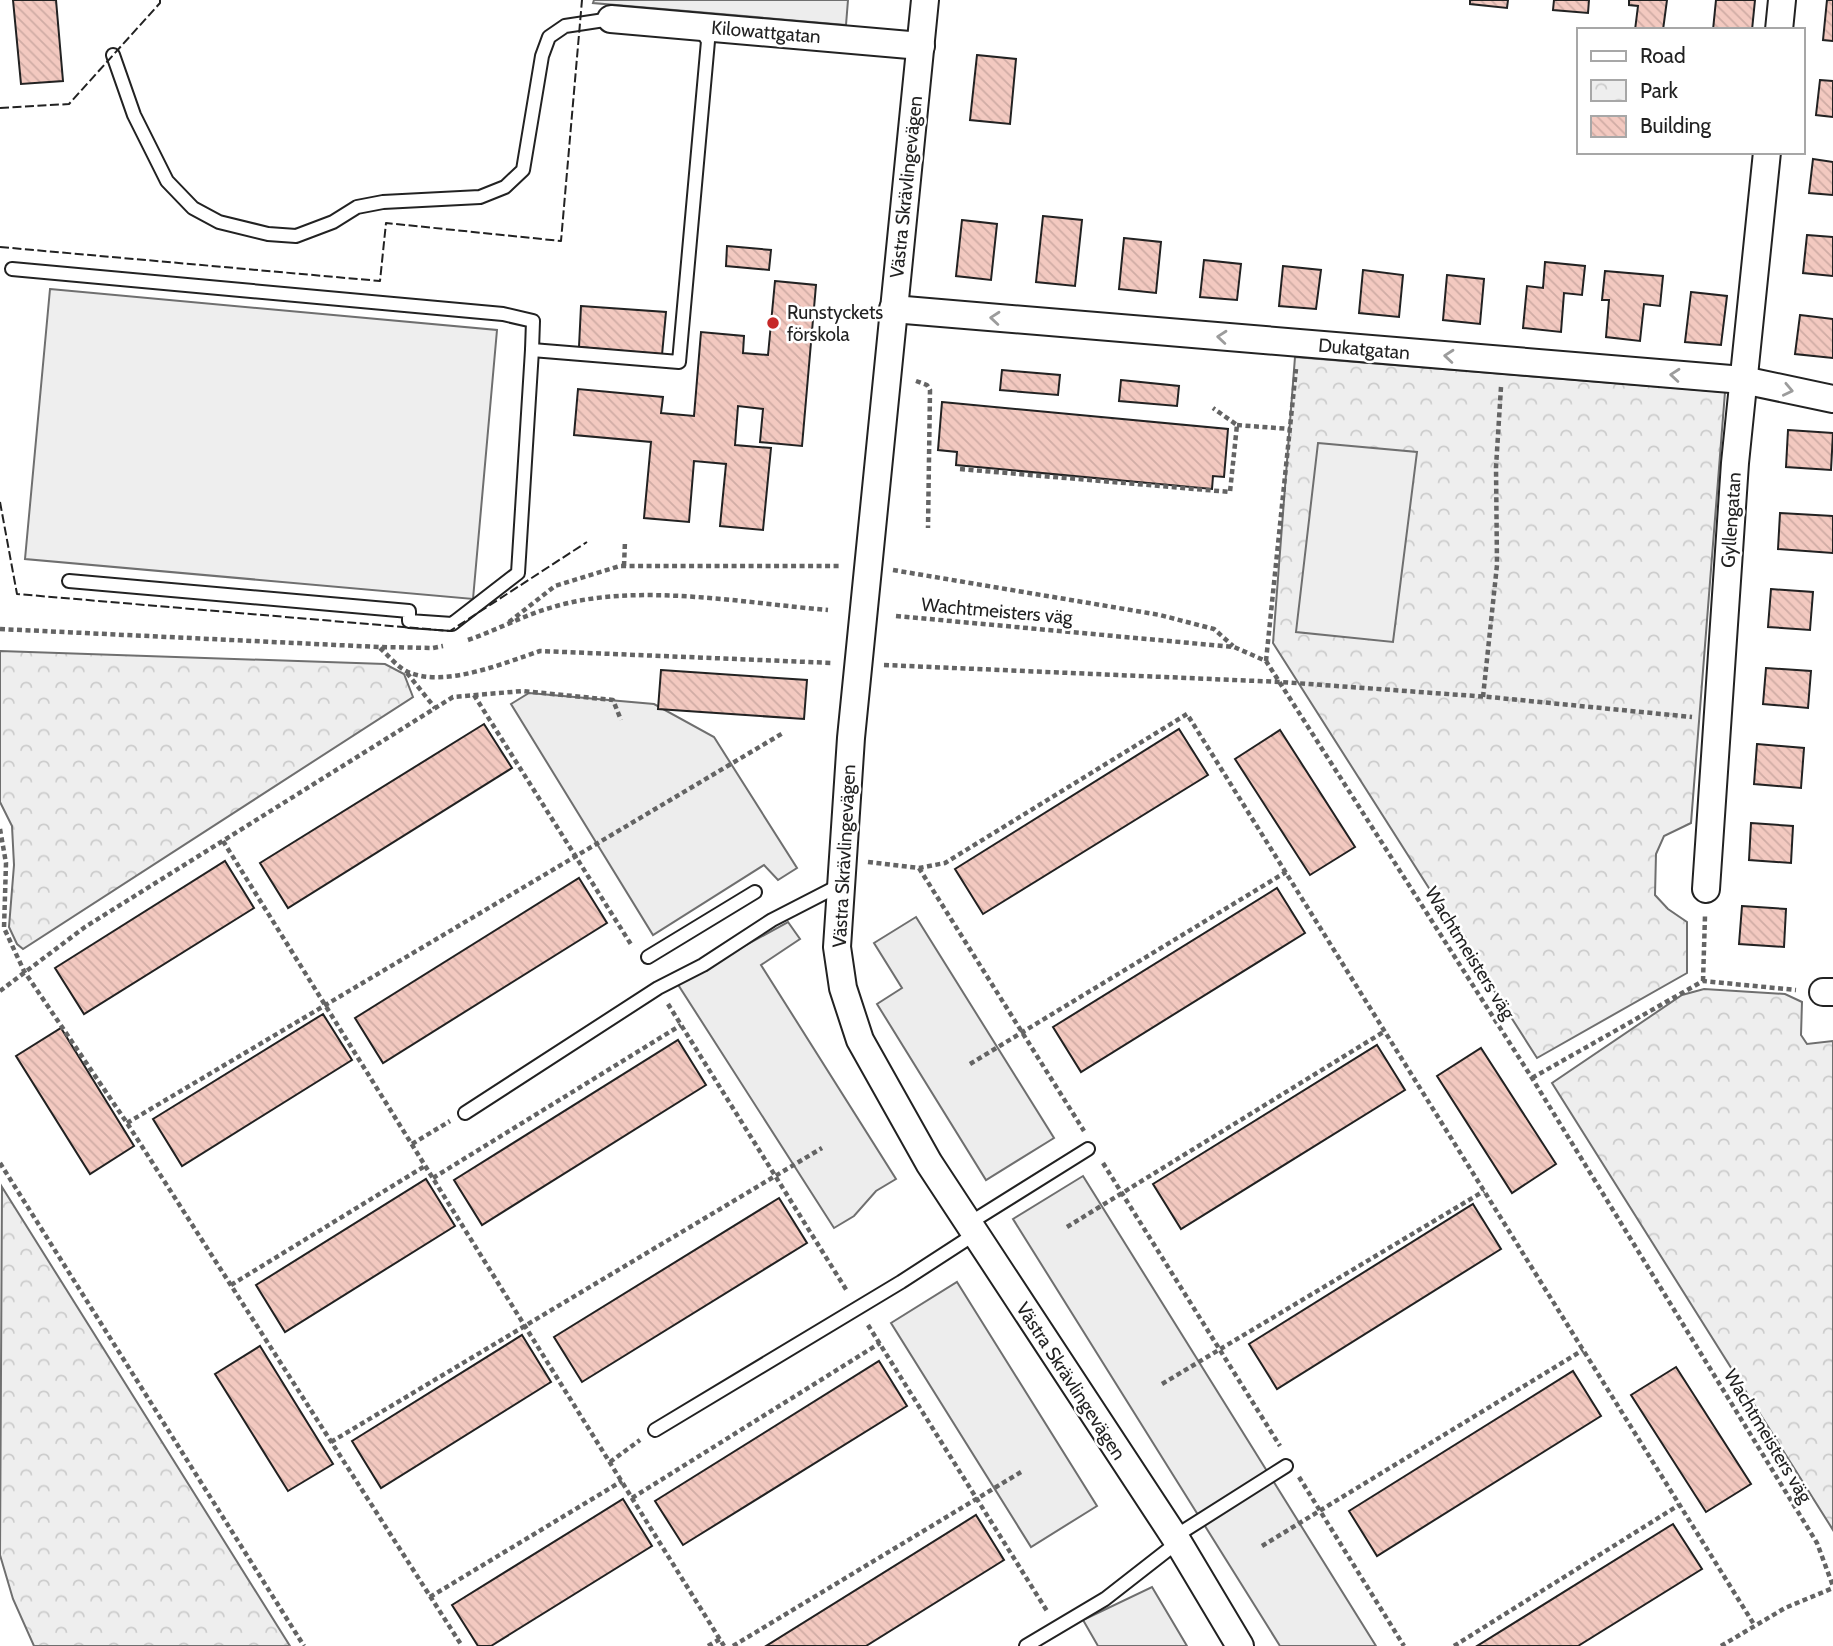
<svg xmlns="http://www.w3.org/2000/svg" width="1833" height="1646" font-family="Cabin,sans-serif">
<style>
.park{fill:url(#park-crowns);stroke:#6f6f6f;stroke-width:2}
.garden{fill:#eee;stroke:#6f6f6f;stroke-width:2}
.parking{fill:#ededed;stroke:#6f6f6f;stroke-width:2}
.building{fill:url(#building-back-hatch);stroke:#222;stroke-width:2}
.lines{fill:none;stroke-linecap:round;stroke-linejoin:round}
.service-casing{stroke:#222;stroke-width:16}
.minor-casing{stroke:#222;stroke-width:30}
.path{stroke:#646464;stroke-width:4.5;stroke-dasharray:5 3.5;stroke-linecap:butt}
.service{stroke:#fff;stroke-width:12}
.minor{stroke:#fff;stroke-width:26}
.fence{stroke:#222;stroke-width:2;stroke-dasharray:9 3.5;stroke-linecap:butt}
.oneway{stroke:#9c9c9c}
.poi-dot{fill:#c62828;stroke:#fff;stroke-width:2.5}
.labels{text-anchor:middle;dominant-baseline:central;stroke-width:5;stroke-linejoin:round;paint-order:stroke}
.street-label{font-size:19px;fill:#222;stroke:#fff}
.poi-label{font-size:19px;fill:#222;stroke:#fff;text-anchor:start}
</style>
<defs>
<pattern id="park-crowns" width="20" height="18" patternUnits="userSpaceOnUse" patternTransform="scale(1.75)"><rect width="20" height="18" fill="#eee"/><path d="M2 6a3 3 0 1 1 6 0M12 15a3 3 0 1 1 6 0" fill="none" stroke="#ccc"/></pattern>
<pattern id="building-back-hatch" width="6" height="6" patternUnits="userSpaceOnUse" patternTransform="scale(1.75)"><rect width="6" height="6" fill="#f3c9c0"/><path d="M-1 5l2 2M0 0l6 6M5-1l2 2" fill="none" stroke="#d0aca5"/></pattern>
</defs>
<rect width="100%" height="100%" fill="#fff"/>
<!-- park -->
<g class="park">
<path d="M1295,357L1725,392L1691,823L1664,836L1656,854L1655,895L1668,909L1687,922V973L1537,1058L1273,643Z"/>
<path d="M0,651L385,664L404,674L413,697L23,949L17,944L9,927L14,865L12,826L0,802Z"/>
<path d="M1704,989L1785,994L1802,1002L1801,1035L1807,1044L1833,1041V1530L1552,1083L1682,995Z"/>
<path d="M2,1187L290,1646H34L13,1599L0,1555Z"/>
</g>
<!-- garden -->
<g class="garden">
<path d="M50,289L497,330L473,599L25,559Z"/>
<path d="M1318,443L1417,452L1393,642L1296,632Z"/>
</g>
<!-- parking -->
<g class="parking">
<path d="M594,0H848L846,25L593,3Z"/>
<path d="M529,693L654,704L714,737L797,868L778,880L764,865L653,935L511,704Z"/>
<path d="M916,917L1054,1138L986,1180L877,1004L902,988L874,943Z"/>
<path d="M788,922L800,939L761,965L896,1179L876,1191L854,1216L834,1228L677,983Z"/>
<path d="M1083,1176L1376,1646H1280L1013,1219Z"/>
<path d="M957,1282L1097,1506L1031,1547L891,1323Z"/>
<path d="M1152,1587L1187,1646H1098L1083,1620Z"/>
</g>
<!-- building -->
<g class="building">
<path d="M13,0H56L63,81L21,84Z"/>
<path d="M1470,0H1508L1507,8L1470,4Z"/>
<path d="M1554,0H1589L1588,13L1553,10Z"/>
<path d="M1629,0H1667L1663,30H1635L1638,6L1629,5Z"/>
<path d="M1716,0H1755L1752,30H1713Z"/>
<path d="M1827,0H1833V41L1823,40Z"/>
<path d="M977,55L1016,59L1010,124L970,120Z"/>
<path d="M1820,80L1833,81V117L1816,115Z"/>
<path d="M1813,159L1833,162V195L1809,193Z"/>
<path d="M1043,216L1082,220L1075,286L1036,282Z"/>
<path d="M962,220L997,224L991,280L956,276Z"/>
<path d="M1807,235L1833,237V276L1803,273Z"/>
<path d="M1124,238L1161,242L1156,293L1119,289Z"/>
<path d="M727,246L771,250L769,270L726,266Z"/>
<path d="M1204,260L1241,264L1237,300L1200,297Z"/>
<path d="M1545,262L1585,266L1582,295L1564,293L1561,332L1523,328L1527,286L1543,288Z"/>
<path d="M1283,266L1321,270L1316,309L1279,306Z"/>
<path d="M1363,270L1403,275L1399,317L1359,313Z"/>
<path d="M1605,271L1663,276L1660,306L1644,304L1640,341L1606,337L1609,300H1602Z"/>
<path d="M1447,275L1484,279L1480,324L1443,320Z"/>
<path d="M775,281L816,285L802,446L760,442L763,409L738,406L735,445L771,448L763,530L720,526L726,464L694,461L689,522L644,518L651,442L574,435L578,389L663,397L661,413L694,416L701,332L744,336L743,353L768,355Z"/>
<path d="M1691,292L1727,296L1721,345L1685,342Z"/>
<path d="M581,306L666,312L662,355L579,347Z"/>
<path d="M1800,315L1833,319V358L1795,354Z"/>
<path d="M1002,370L1060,375L1058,395L1000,390Z"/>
<path d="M1121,380L1179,386L1177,406L1119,401Z"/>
<path d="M942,402L1228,429L1224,477L1213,476L1212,489L956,465L957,452L938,450Z"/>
<path d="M1788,430L1833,433L1831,470L1786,467Z"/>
<path d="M1780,513L1833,516V553L1778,549Z"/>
<path d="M1771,589L1813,592L1810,630L1768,627Z"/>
<path d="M1766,668L1811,671L1808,708L1763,704Z"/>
<path d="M661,670L807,680L804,719L658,709Z"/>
<path d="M484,724L512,768L288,908L260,863Z"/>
<path d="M1179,729L1208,775L983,914L955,869Z"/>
<path d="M1280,730L1355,847L1310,875L1235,759Z"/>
<path d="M1757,744L1804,748L1801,788L1754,784Z"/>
<path d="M1751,823L1793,826L1791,863L1749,860Z"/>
<path d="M225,861L254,908L84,1014L55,968Z"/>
<path d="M579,878L607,923L383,1063L355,1018Z"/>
<path d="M1277,888L1305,933L1081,1072L1053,1027Z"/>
<path d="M1742,906L1786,909L1784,947L1739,944Z"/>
<path d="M323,1014L352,1060L182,1166L153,1119Z"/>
<path d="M61,1028L134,1146L90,1174L16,1056Z"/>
<path d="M678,1040L706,1085L482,1225L454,1180Z"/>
<path d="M1377,1045L1405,1090L1181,1229L1153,1184Z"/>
<path d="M1481,1048L1556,1164L1512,1193L1437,1076Z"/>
<path d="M426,1179L455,1226L285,1332L256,1285Z"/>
<path d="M779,1198L807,1243L582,1382L554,1337Z"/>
<path d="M1473,1204L1501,1249L1277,1389L1249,1344Z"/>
<path d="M522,1335L551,1382L381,1488L352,1441Z"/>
<path d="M260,1346L333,1464L288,1491L215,1374Z"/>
<path d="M879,1361L907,1406L683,1545L655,1501Z"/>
<path d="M1676,1367L1751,1484L1706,1512L1631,1395Z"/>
<path d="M1573,1371L1601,1416L1377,1556L1349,1511Z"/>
<path d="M623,1499L652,1546L491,1646H478L452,1605Z"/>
<path d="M976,1515L1004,1560L866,1646H766Z"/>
<path d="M1673,1524L1702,1569L1578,1646H1477Z"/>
</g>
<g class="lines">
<!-- service casing -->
<g class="service-casing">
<g id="service">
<path d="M113,55L134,115L167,181L193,208L219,222L268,234L296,236L333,222L357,207L383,202L480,197L505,187L523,170L542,56L549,37L565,26L611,19"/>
<path d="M12,269L503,314L533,321L532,350"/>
<path d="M69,581L409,611V621L452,624L518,573L532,350L679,362L708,41L700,28"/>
<path d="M648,957L755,892"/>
<path d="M465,1113L658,988L703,965L772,920L840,885"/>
<path d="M968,1224L1088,1149"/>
<path d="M655,1430L901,1282L975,1234"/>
<path d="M1174,1537L1286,1466"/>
<path d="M1026,1646L1105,1599L1178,1542"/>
</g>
</g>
<!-- minor casing -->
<g class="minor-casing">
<g id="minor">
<path d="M925,0L851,738L837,947L843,988L860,1040L929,1163L1178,1542L1240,1646"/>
<path d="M611,19L921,46"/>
<path d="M1779,30L1782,0"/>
<path d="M893,309L1743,380L1833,399"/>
<path d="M1706,889L1735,463L1767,152"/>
<path d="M1823,992H1833"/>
</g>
</g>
<!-- path -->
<g class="path">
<path d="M916,381L927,385L930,390L928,528"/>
<path d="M1237,425L1290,429"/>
<path d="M960,469L1230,492L1237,425L1213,408"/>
<path d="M624,566L625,541"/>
<path d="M893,570L1160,615L1214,629L1233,646"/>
<path d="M896,616L1234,647L1266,661L1532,1078L1817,1543L1833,1586"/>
<path d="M509,622L555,586L620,566H842"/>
<path d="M0,629L379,647L433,648L443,646"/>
<path d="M468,640C497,630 524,615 553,607C635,582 743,603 828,610"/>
<path d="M380,648C388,655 398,668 408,672C445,688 504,663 540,651L833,663"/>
<path d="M1266,661L1296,369"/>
<path d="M884,665L1281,682L1489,697L1692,717"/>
<path d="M407,673L435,708"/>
<path d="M474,695L632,946"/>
<path d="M1483,697L1497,565L1496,467L1501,387"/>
<path d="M0,829L6,863L4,928L24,971L127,1123L462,1646"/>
<path d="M223,841L724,1646"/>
<path d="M868,862L919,868L945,863L1187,714L1755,1626"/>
<path d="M919,868L1084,1131"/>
<path d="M1703,981L1705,916"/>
<path d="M0,991L85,927L453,697L523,691L613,700L621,720"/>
<path d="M668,1004L847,1291"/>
<path d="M970,1064L1286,872"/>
<path d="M1532,1078L1703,981L1796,990"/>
<path d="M127,1123L783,733"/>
<path d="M412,1144L450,1121"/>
<path d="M0,1163L304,1646"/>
<path d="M1103,1163L1280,1446"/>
<path d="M433,1178L681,1025"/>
<path d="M1067,1227L1385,1031"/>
<path d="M231,1285L425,1166"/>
<path d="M868,1325L1047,1611"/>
<path d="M1162,1384L1484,1191"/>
<path d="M331,1442L822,1148"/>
<path d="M610,1462L640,1440"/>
<path d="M1299,1477L1404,1646"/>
<path d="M632,1498L880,1343"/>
<path d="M1262,1546L1583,1350"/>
<path d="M430,1597L622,1481"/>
<path d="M708,1646L720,1639"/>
<path d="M733,1646L1021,1472"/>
<path d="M1454,1646L1679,1505"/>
<path d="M1721,1646L1785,1608L1833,1588"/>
</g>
<!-- service -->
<use href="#service" class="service"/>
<!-- minor -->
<use href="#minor" class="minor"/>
<!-- fence -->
<g class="fence">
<path d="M0,108L69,104L160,3V0"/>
<path d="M0,247L380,281L386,223L561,241L582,0"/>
<path d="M0,502L17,594L450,631L587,542"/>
</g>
</g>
<!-- one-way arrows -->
<defs><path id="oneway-chevron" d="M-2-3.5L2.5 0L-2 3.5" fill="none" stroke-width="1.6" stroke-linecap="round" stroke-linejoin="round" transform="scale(1.75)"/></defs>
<g class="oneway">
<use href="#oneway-chevron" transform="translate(995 318) rotate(-175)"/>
<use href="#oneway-chevron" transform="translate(1222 337) rotate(-175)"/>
<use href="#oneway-chevron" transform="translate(1449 356) rotate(-175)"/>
<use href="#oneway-chevron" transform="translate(1675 375) rotate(-175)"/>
<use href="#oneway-chevron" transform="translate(1788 390) rotate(12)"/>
</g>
<!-- markers -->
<circle class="poi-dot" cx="773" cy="323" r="7"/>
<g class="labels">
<!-- street labels -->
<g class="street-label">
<text transform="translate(766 32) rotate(5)">Kilowattgatan</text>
<text transform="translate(906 187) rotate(-84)">Västra Skrävlingevägen</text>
<text transform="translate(1364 349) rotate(5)">Dukatgatan</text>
<text transform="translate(1731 520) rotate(-86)">Gyllengatan</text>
<text transform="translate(997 611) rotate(5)">Wachtmeisters väg</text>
<text transform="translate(844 856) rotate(-87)">Västra Skrävlingevägen</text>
<text transform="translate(1470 953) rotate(58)">Wachtmeisters väg</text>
<text transform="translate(1071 1381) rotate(57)">Västra Skrävlingevägen</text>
<text transform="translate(1768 1436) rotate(59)">Wachtmeisters väg</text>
</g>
<!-- poi labels -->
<g class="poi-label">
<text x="787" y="312">Runstyckets<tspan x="787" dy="22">förskola</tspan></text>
</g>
</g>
<!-- legend -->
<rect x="1577" y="28" width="228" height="126" fill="#ffffff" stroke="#a7a7a7" stroke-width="2"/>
<rect x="1591" y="51" width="35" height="10" fill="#ffffff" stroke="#a7a7a7" stroke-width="2"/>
<text x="1640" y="63" font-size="21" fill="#222222">Road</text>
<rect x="1591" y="80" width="35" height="21" fill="url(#park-crowns)" stroke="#a7a7a7" stroke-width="2"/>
<text x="1640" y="98" font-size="21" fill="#222222">Park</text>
<rect x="1591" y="116" width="35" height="21" fill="url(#building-back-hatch)" stroke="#a7a7a7" stroke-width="2"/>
<text x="1640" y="133" font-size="21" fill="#222222">Building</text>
</svg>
